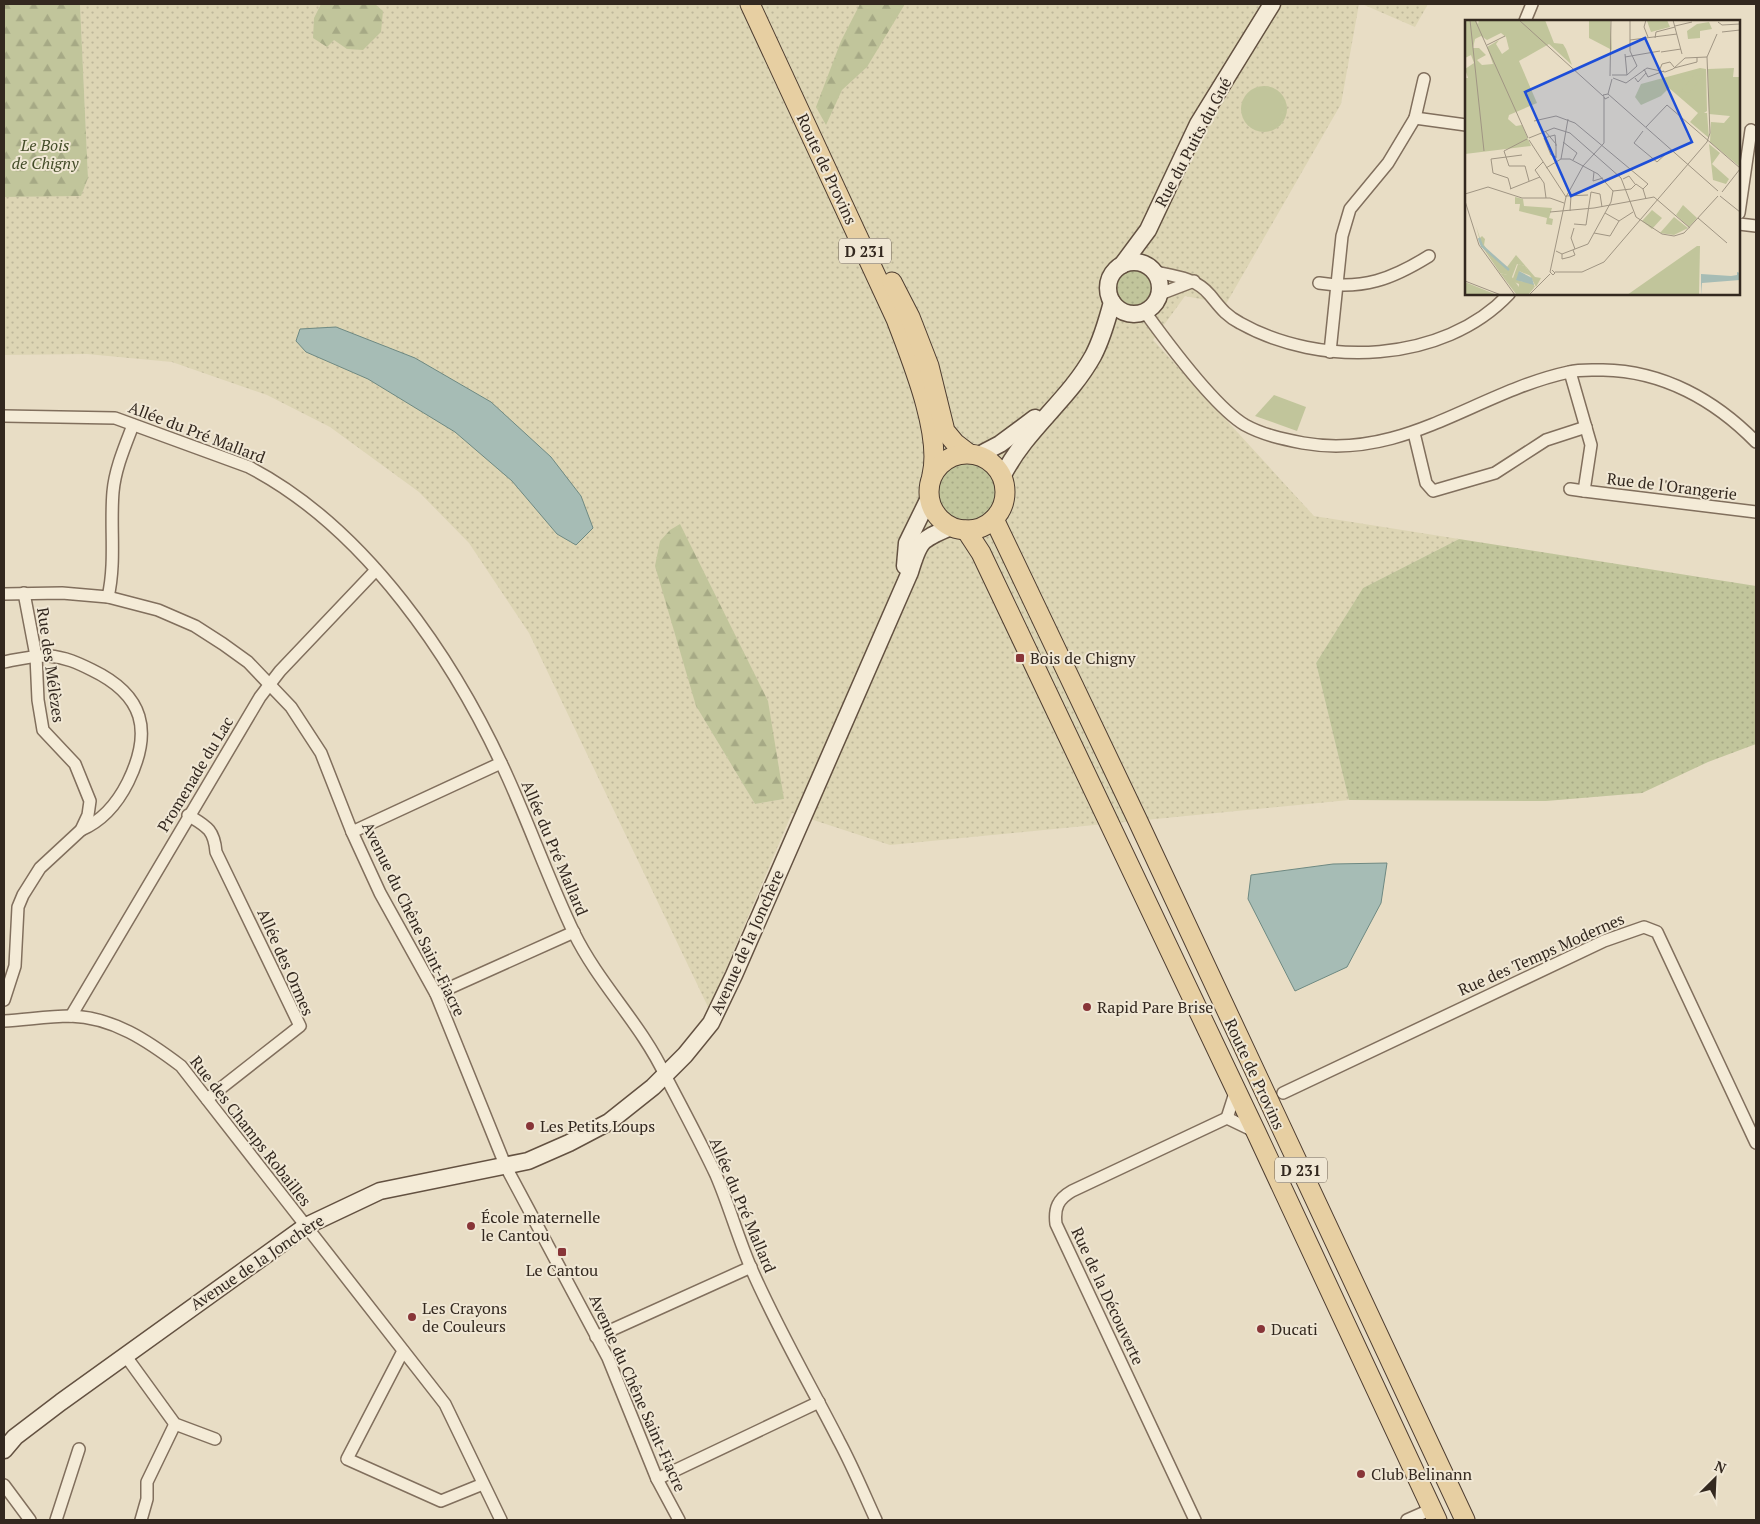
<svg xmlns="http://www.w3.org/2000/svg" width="1760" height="1524" font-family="'PT Serif',serif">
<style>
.farmland{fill:url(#farmland-dots);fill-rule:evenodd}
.grass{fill:url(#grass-dots)}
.forest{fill:url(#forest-firs)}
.park{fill:#c1c59b}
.water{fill:#a6bcb5;stroke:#6e8982}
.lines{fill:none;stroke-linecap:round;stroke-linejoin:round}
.minor-casing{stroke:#816f5d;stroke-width:14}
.secondary-casing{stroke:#635141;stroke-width:19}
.primary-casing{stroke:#4f3e31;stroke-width:21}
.minor{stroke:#f4ebd7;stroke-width:11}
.secondary{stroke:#f4ebd7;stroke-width:16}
.primary{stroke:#e7cfa2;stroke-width:19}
.poi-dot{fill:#883538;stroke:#f0e7d4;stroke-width:2}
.labels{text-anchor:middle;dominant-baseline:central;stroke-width:4;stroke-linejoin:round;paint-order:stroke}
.shield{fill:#f0e7d4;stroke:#6c6155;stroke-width:1}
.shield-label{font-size:15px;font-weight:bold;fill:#33281f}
.street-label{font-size:16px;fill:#33281f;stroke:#f0e7d4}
.park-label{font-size:16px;font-style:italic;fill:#444d29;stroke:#f0e7d4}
.poi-label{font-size:16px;fill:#33281f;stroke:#f0e7d4;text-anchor:start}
.inset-river{fill:none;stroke:#a6bcb5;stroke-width:2.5}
.inset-road{fill:none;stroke:#a09583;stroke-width:1}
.view{fill:#1d4ed8;fill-opacity:0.15;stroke:#1d4ed8;stroke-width:2.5}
.inset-edge{fill:none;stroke:#33281f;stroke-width:2.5}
</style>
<defs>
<pattern id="farmland-dots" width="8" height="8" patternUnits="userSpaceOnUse" patternTransform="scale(1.25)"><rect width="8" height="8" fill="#ddd5b4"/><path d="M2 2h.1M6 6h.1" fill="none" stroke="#beb79a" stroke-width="1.8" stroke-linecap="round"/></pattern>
<pattern id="grass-dots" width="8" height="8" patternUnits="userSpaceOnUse" patternTransform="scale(1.25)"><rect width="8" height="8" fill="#c1c59b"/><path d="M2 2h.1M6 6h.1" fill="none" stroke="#a6a985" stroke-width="1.8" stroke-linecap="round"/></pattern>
<pattern id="forest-firs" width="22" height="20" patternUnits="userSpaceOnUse" patternTransform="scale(1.25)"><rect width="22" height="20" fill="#c1c59b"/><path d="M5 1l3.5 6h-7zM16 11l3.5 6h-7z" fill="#a6a985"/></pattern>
</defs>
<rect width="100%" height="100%" fill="#e8ddc5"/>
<!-- farmland -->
<g class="farmland">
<path d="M80,4H1359L1341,104L1226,304L1185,296L1153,340L1314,516L1459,539L1363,588L1316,663L1349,800L890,845L792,813L709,1009L529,633L469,543L419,492L330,427L267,395L172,362L87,354L4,355V197L81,195L88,178ZM696,706L784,799L755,804Z"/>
<path d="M1362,4H1428L1415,27Z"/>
</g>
<!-- grass -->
<g class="grass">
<circle cx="1133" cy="288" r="20"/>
<circle cx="966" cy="491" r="32"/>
<path d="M1459,539L1756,586V744L1708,762L1642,793L1546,801L1349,800L1316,663L1363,588Z"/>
</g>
<!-- forest -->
<g class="forest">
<path d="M4,4H80L88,178L81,196L4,197Z"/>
<path d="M321,4H375L383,11L381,32L363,50L347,49L334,40L327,47L313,38L314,18Z"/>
<path d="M860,4H905L867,67L842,90L826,125L816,107L841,41Z"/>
<path d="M680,524L768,701L784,799L755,804L696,706L655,566L660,541L670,530Z"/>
</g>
<!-- park -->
<g class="park">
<circle cx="1264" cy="109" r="23"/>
<path d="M1274,395L1306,407L1297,431L1255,416Z"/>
</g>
<!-- water -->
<g class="water">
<path d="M336,327L415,358L491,402L551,457L581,496L593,528L576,545L557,534L512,481L455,432L368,379L306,352L296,341L300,329Z"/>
<path d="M1387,863L1381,903L1347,967L1295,991L1248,899L1251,875L1333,864Z"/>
</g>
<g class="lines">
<!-- minor casing -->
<g class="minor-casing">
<g id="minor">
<path d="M1525,21L1532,4"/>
<path d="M1415,118L1466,125"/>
<path d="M1739,213L1751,130"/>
<path d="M1739,224L1756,226"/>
<path d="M1155,272C1175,276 1196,278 1210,295C1220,307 1225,315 1240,323C1320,368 1443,364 1509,294"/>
<path d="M1319,283C1363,290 1392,279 1429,256"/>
<path d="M1160,294L1194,281"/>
<path d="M1145,312C1166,341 1216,408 1245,425C1263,435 1283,439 1303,443C1404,461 1476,392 1569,372C1580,369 1592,370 1603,370C1663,371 1715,400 1756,442"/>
<path d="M1330,352L1342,236L1350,209L1388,163L1415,118L1424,79"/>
<path d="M1570,372L1591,445L1584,491L1756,512"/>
<path d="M4,416L115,418L249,467C366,528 455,660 508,778C531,829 550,883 574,933C599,984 641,1024 665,1075C682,1108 700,1141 716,1175C729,1205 738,1238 751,1268C777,1328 810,1384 839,1441C853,1467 864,1494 876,1520"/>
<path d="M1414,433L1426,483L1433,491L1495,473L1546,440L1586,427"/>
<path d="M1570,489L1584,491"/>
<path d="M4,594L62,593L108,597L158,610L195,626L223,644L248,662L291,707L321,753L352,832L380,893L436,994L506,1167L608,1358L657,1479L679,1520"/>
<path d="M108,597C116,562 110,527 113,492C115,469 125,446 133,425"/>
<path d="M4,662C19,659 34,655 49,656C65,657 78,663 92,670C144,695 153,731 128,782C118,802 102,821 81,830"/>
<path d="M188,815C206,826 214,829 216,852L300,1026L207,1099"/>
<path d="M352,832L501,763"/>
<path d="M436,994L574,932"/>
<path d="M4,1000L15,966L18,907L23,895L40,868L81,830L88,815L90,801L75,764L43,730L38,700L36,656L24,593"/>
<path d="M71,1016L260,697L280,671L376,570"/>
<path d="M4,1021C25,1020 48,1016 70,1016C113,1017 148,1041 181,1066L445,1404L501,1520"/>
<path d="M1283,1093L1604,941L1644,927L1657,932L1756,1143"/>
<path d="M1227,1118L1236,1090"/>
<path d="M596,1337L751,1267"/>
<path d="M403,1351L347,1459L441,1501L483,1484"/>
<path d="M125,1355L175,1424L215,1439"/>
<path d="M657,1479L819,1402"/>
<path d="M4,1485L30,1520"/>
<path d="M56,1520L79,1449"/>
<path d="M141,1520L147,1499V1482L175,1424"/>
<path d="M1195,1520L1056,1224C1054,1208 1058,1199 1072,1191L1227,1118L1256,1132"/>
<path d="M1407,1520L1432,1509"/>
</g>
</g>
<!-- secondary casing -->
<g class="secondary-casing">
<g id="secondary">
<circle cx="1134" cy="288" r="26"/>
<path d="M1122,265L1148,230L1198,124L1272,4"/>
<path d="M979,455L1000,444L1035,418"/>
<path d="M1002,477C1026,429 1068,401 1093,356C1102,339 1107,321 1112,302"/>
<path d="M905,566L907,543L929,498"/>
<path d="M4,1450L15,1437L61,1402L306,1226L380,1191L528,1161L569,1143L609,1122L653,1087L685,1055L711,1023L734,975L910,572C920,539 921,540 951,527"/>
</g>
</g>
<!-- primary casing -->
<g class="primary-casing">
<g id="primary">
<path d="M750,4L896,319C911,359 942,433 932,475"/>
<path d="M892,282L910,317L929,366L945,431L955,443L968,453"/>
<circle cx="967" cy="492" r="38"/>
<path d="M994,519L1137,819L1465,1520"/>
<path d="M966,530L981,553L1256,1132L1437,1520"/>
</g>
</g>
<!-- minor -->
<use href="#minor" class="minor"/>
<!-- secondary -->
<use href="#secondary" class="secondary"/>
<!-- primary -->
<use href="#primary" class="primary"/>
</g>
<!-- markers -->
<g class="poi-dot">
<rect x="1015" y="653" width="10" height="10" rx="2.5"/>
<circle cx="1087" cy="1007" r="5"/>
<circle cx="530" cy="1126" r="5"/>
<circle cx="471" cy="1226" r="5"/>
<rect x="557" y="1247" width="10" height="10" rx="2.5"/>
<circle cx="412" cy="1317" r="5"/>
<circle cx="1261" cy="1329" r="5"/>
<circle cx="1361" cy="1474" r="5"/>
</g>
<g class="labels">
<!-- shield labels -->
<g class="shield">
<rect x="839" y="238.5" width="52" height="25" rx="4"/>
<rect x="1275" y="1157.5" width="52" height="25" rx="4"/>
</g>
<g class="shield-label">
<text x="865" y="251">D 231</text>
<text x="1301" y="1170">D 231</text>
</g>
<!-- street labels -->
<g class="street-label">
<text transform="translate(1193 142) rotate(-62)">Rue du Puits du Gué</text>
<text transform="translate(827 169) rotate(65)">Route de Provins</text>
<text transform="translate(197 432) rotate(21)">Allée du Pré Mallard</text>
<text transform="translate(1672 486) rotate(7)">Rue de l'Orangerie</text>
<text transform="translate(51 665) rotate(82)">Rue des Mélèzes</text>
<text transform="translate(195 774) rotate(-59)">Promenade du Lac</text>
<text transform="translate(555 848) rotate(67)">Allée du Pré Mallard</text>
<text transform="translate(414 919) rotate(64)">Avenue du Chêne Saint-Fiacre</text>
<text transform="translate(747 942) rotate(-66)">Avenue de la Jonchère</text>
<text transform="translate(1541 954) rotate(-24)">Rue des Temps Modernes</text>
<text transform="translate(286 962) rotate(66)">Allée des Ormes</text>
<text transform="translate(1255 1074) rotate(65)">Route de Provins</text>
<text transform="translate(251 1131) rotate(52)">Rue des Champs Robailles</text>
<text transform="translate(743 1205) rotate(67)">Allée du Pré Mallard</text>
<text transform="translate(257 1262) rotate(-34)">Avenue de la Jonchère</text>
<text transform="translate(1108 1296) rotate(65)">Rue de la Découverte</text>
<text transform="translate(638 1393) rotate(66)">Avenue du Chêne Saint-Fiacre</text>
</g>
<!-- park labels -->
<g class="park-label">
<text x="45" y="145">Le Bois<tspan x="45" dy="18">de Chigny</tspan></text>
</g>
<!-- poi labels -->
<g class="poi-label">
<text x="1030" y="658">Bois de Chigny</text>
<text x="1097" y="1007">Rapid Pare Brise</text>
<text x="540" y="1126">Les Petits Loups</text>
<text x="481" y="1217">École maternelle<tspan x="481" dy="18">le Cantou</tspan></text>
<text x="562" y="1270" text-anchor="middle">Le Cantou</text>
<text x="422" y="1308">Les Crayons<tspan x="422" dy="18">de Couleurs</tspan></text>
<text x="1271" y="1329">Ducati</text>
<text x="1371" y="1474">Club Belinann</text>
</g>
</g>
<!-- overview -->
<g transform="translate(1465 20)">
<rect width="275" height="275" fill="#e8ddc5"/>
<path d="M124,0H145L147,30L124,18ZM235,48L241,49L242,91L239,93H242L244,118L225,102L233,93L204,68L196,76L176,85L170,77L176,64ZM269,48L268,57H275L274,146L245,122L246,102L259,103L265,96L244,94L243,49ZM244,124L255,133L247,144L264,159L261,164L248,160ZM218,185L232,198L224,207L211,195ZM187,190L197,198L187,209L177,201ZM209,197L223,208L209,215L195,213ZM51,235L70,257L76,258L71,267L60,246L52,244L47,257L58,273L64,268H69L63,275L51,274L35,253L42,255V247ZM0,262L32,275H0Z" fill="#c1c59b"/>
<path d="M0,0H11L13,4L14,0H80L89,23L98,24L101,29L107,45L84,24L54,41L72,83L44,95L43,99L51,106L57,105L66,126L0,134V58H3L0,49L9,43L6,35L0,38ZM36,13L41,17L44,29L37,34L31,24L34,20L22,27L28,44L17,45L12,40L21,35L14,28H8L10,19L16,16L22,20ZM229,55L238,56L224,73L216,71ZM11,206L15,218L17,216L20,219L19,225L23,231L44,249L42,255L35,253L16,225ZM232,226H235L234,275H162ZM53,244L60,246L66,256L54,251L55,261L68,263L70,267L57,275L53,273L54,264L47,261Z" fill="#c1c59b" fill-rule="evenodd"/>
<path d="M202,0L205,7L186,12L182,1ZM244,2L247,9L235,11V18L223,19L222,11L232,4ZM50,177L58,179L59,186L87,188L84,198L88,199L87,205L81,204L82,198L54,191L55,184H50Z" fill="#c1c59b"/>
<path d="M54,251L67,258L69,265L51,260ZM272,252L275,253V260L237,263L236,275V254L266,256L272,255Z" fill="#a6bcb5"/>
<path class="inset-river" d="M14,218L17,226L44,250"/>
<path class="inset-road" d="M5,0L19,131M10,0L63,118M54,0L138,76M181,0L179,7L183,17M208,0L217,34M253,2L257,5L275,4M210,6L227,2M257,12L275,10M190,18L191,12L210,7M165,20L212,14M22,25L40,16M196,32L216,29M160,34L162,55M160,37L195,31M209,48L232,42V37M179,49L183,57L199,51M195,49L197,44L205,42L209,47M147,55H162L172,46L165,31V0M145,56L146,0M148,58L161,63L182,48L200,52L208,49L220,38L242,37M170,58L173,62L181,53M143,74L147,59M144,77L140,79L138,75L143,74L253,171M69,101L91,96L110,103L183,164L178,169M181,107L202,85L275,148M80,111L91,124V138M178,111L169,123L192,142L204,131M64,118L89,108L105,113L156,158L171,197L197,214L209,216L219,213L253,176M62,119L39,131L44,146H60L64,161M64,120L101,177M98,122L112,133L108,140M91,137L86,135L79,118L90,115L91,126M96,139L103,99M78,142L70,150L79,163L81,178M81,148L96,139H105L133,154L148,171L146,182L123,224L97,234L91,231M129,152L128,161L138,158M158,159L164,156L170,164M45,169L75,157M46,169L43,158L28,153L26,139L57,135M148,171L166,169L171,164L178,169L181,179M257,172L275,149M0,174L23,167L57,178H85L99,183M101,176L123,175M255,176L275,192M0,181L14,225L50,275M105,191L106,176M85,192L129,188L189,177L225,208M140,193L154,201M233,198L262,223M109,204L121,205L126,172L135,174L137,187M109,208L106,218L110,229M129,213L145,216L154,201L168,192M97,234V239L105,237L110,235L108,230M87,250L90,253L88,255L85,252L101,177L118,146L139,123V77M90,252H117L139,242L242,122L245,113L242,37L252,14M0,261L36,275M64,275L85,254"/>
<path class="view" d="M180,18L227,122L106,176L60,72Z"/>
<rect width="275" height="275" class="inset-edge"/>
</g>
<!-- border -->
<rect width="1760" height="1524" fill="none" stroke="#33281f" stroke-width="10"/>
<!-- north arrow -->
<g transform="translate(1715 1479) rotate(24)" stroke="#f0e7d4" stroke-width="4" paint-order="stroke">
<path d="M0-4L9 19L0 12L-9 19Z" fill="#33281f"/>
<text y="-8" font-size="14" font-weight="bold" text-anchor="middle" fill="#33281f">N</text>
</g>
</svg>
